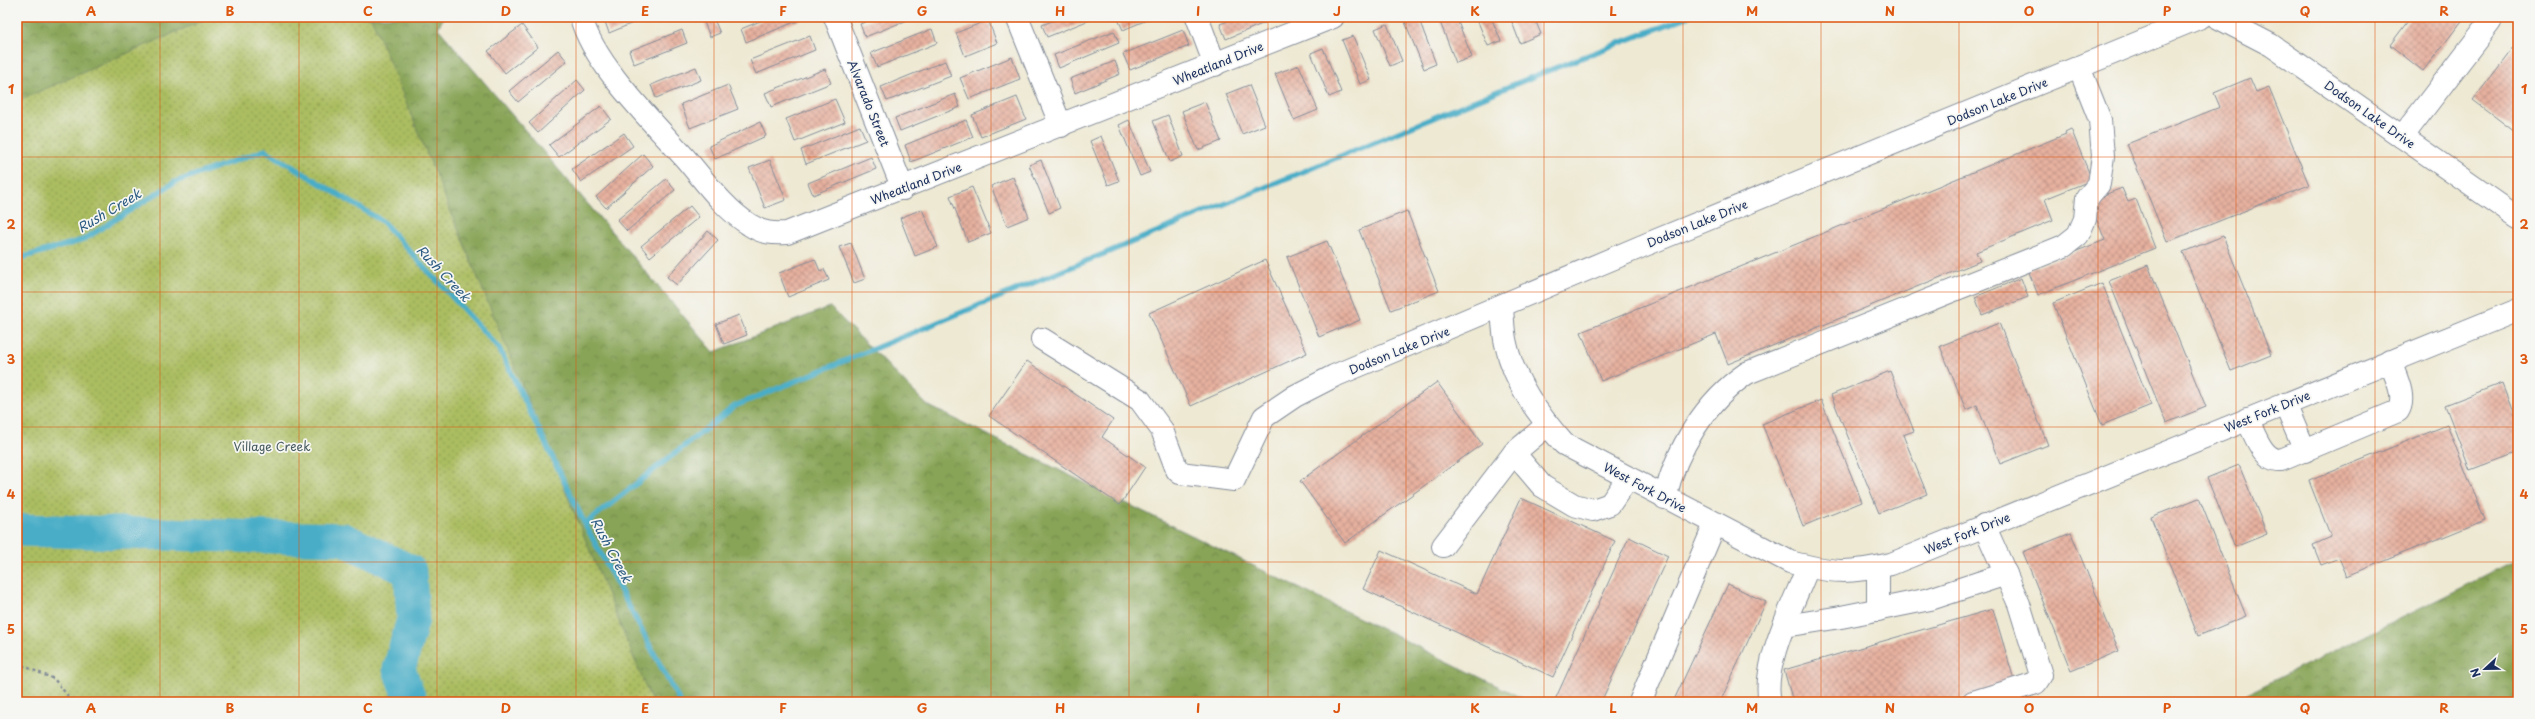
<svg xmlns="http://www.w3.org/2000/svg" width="2535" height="719" font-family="'Playpen Sans',sans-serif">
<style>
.forest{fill:url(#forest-crowns);stroke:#526a5a}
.park{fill:url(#park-dots);stroke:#63765f}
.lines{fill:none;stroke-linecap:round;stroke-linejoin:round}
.stream{stroke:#48adc7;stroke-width:5.5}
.river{stroke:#48adc7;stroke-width:33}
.building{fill:url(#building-cross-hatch)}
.minor-casing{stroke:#848c98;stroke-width:24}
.path{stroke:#848c98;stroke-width:2.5;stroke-dasharray:3 3;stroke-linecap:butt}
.minor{stroke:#fff;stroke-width:22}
.grid{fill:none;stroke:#de5710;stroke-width:1;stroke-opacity:0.55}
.labels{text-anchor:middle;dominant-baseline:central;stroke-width:3.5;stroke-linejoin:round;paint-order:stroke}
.street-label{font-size:12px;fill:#1b2f5e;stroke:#f6f6f2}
.park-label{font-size:12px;fill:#465a5f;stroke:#f6f6f2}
.water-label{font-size:13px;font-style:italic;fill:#2b5b83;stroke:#f6f6f2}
.neatline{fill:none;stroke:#de5710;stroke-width:1.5}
.grid-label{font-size:13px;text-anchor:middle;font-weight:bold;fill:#de5710}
</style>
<defs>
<pattern id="forest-crowns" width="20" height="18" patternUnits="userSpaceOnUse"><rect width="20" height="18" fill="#88a456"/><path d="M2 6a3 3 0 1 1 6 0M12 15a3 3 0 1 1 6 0" fill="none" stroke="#6e864a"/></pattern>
<pattern id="park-dots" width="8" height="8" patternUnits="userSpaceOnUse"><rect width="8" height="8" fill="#abbd60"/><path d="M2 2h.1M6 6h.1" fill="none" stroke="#8a9a52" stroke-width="1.8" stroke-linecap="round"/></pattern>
<pattern id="building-cross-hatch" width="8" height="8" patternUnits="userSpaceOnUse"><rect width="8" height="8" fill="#e7b19f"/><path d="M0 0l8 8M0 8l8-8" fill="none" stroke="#ba9085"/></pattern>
</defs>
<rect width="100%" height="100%" fill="#f6f6f2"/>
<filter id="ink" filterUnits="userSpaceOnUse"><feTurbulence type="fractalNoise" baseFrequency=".025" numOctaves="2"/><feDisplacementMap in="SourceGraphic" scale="8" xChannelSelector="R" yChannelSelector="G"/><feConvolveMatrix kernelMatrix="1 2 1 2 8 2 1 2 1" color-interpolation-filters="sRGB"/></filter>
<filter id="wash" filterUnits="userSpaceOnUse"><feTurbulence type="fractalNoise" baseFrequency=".012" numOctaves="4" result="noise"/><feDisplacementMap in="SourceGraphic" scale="16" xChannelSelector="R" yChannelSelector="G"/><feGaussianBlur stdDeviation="0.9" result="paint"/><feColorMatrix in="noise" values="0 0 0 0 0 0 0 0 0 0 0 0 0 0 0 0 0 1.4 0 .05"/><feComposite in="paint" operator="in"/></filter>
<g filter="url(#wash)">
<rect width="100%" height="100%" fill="#eee9d3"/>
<!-- forest -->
<g class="forest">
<path d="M17,17H444L438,28L714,352L830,307L927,405L1530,702H17Z"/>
<path d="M2518,560V702H2230Z"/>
</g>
<!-- park -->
<path class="park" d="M211,17H371L652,702H17V101Z"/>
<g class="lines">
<!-- stream -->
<g class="stream">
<path d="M17,259L83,240L175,182L265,150L382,221L499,348L585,524L680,702"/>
<path d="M585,524L735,406L1542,73L1687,17"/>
</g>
<!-- river -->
<path class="river" d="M17,530L343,539L410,571L413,619L399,669L411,702"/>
</g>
<g id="blocks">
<!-- building -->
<g class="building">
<path d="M609,17H647L609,33L604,19Z"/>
<path d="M702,17H713L720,33L710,37Z"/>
<path d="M770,17H807L746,42L741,29Z"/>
<path d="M878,17H915L865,37L860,24Z"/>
<path d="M1062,17H1097L1047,37L1042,25Z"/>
<path d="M1117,17H1154L1123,30Z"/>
<path d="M1238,17H1279L1226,39L1220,24Z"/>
<path d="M1403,17H1418L1436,64L1424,69Z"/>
<path d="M1438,17H1456L1472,57L1456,63Z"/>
<path d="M1476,17H1491L1501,41L1488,46Z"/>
<path d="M1510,17H1534L1541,34L1520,43Z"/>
<path d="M2411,17H2465L2423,71L2390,45Z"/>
<path d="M988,20L997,43L965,56L956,33Z"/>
<path d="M1387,24L1402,61L1390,66L1375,29Z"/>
<path d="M522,25L538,47L505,73L488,51Z"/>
<path d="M932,29L937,43L877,67L871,53Z"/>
<path d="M682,30L687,43L634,64L629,51Z"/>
<path d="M1183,30L1189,46L1130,70L1123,54Z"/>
<path d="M1114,31L1119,43L1059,68L1054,55Z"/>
<path d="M810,36L815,50L756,74L750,60Z"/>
<path d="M1353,36L1371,80L1360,84L1342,40Z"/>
<path d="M2518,42V128L2515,132L2473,100Z"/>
<path d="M1323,48L1341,92L1329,97L1311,53Z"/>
<path d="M558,50L567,61L518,102L509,91Z"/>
<path d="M1012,57L1020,79L969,99L960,78Z"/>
<path d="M945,61L951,76L887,101L881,87Z"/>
<path d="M1115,61L1120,74L1075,93L1070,79Z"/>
<path d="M1299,65L1318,110L1294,120L1275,74Z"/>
<path d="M696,67L701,80L656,98L651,85Z"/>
<path d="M825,69L831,83L771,107L765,93Z"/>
<path d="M2250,78L2256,92L2269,87L2309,185L2167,242L2127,144L2220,107L2214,93Z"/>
<path d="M577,80L585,90L538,133L529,123Z"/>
<path d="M728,85L738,109L690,128L681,104Z"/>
<path d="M1249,85L1265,125L1242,134L1226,94Z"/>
<path d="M955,94L960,107L900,131L895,118Z"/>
<path d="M1017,97L1026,119L981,137L972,115Z"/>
<path d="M835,99L845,122L795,142L786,119Z"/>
<path d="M1205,102L1221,141L1198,150L1182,111Z"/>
<path d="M601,106L611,119L559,157L549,145Z"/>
<path d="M1168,115L1183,156L1170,162L1153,121Z"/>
<path d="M966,120L973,137L911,162L905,145Z"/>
<path d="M1129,120L1150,172L1140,176L1119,125Z"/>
<path d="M760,122L766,136L715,159L709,146Z"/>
<path d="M860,126L866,140L806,164L801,150Z"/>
<path d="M2071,129L2092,180L2045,199L2053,220L1976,252L1980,261L1728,364L1716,334L1601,381L1581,332L2066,134L2065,132Z"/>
<path d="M624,133L633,146L581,182L572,169Z"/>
<path d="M1101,136L1119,181L1108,185L1090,141Z"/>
<path d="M643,154L653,166L606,208L596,197Z"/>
<path d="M871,157L876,169L813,195L808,183Z"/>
<path d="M770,160L786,200L765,208L749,168Z"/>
<path d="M1041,160L1060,208L1049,213L1029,165Z"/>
<path d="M1013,177L1029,217L1007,226L991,186Z"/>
<path d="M666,179L675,190L627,231L617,220Z"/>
<path d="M972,187L991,233L968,242L950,196Z"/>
<path d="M2122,188L2128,202L2136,199L2155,248L2038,295L2028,270L2105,240L2089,201Z"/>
<path d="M690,206L699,217L650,257L641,246Z"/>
<path d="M922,209L938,247L915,256L900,218Z"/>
<path d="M1407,211L1439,291L1391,310L1359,230Z"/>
<path d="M708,231L718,240L677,285L667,277Z"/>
<path d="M2223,236L2271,355L2231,371L2183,252Z"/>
<path d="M1327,241L1360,320L1319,337L1287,257Z"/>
<path d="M851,243L865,279L854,283L839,247Z"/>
<path d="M815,259L820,271L824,269L829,280L788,297L779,273Z"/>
<path d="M1265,260L1307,353L1191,406L1149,313Z"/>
<path d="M2148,265L2206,407L2166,423L2109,281Z"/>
<path d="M2021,278L2028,297L1982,315L1975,297Z"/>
<path d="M2102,283L2151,405L2102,425L2053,303Z"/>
<path d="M739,315L747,335L724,344L716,324Z"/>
<path d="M1999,323L2048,445L2000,464L1977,405L1966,410L1940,346Z"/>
<path d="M1027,361L1113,420L1102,437L1145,467L1120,505L989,416Z"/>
<path d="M1890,371L1914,431L1903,435L1927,494L1879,513L1831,395Z"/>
<path d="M1437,382L1482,444L1345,543L1300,481Z"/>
<path d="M2502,383L2518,424V452L2470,470L2445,405Z"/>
<path d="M1821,400L1862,502L1803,526L1762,424Z"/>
<path d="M2447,425L2485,520L2347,576L2339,558L2321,565L2313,545L2331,537L2309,481Z"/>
<path d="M2239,465L2267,534L2235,547L2207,478Z"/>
<path d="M1521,498L1615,541L1553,677L1363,589L1381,550L1477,594Z"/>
<path d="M2199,498L2246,616L2198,636L2151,517Z"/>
<path d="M2071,533L2119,651L2071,671L2023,552Z"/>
<path d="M1629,537L1668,556L1601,702H1554Z"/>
<path d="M1728,584L1766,602L1720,702H1673Z"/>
<path d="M1993,609L2015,683L1950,702H1793L1784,670Z"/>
</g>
</g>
</g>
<g filter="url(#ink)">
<use href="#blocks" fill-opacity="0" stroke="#848c98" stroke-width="1"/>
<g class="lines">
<!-- minor casing -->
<g class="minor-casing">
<g id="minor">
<path d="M581,17C593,64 652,121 685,158C704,180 724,209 750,225C762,233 773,234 787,233L1333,17"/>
<path d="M835,17L903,189"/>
<path d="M1017,17L1061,126"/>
<path d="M1197,17L1215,65"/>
<path d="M2217,17L2271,45L2518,218"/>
<path d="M2402,137L2490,22"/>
<path d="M1502,307C1503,319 1503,332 1506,344C1514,382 1538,415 1564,444L1790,562C1832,573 1848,574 1891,564L2518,310"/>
<path d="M1042,339L1140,400L1162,430L1177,470L1180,473L1234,480L1264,417L1295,396L1334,376L1645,245L2201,17"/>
<path d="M2285,404L2305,451"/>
<path d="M2247,419C2255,434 2262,461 2281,460L2398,411C2407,397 2395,376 2390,361"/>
<path d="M1514,453L1542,486L1574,505L1593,510L1610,504L1628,478"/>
<path d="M1665,498C1676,449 1706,401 1747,373L2064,246L2078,235L2085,219L2087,198L2099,184L2103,156L2100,120L2079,67"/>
<path d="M1443,546L1514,453L1547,425"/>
<path d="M1878,567V610"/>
<path d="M1785,626L1841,617L1930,599L2006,574"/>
<path d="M1640,702L1715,524"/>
<path d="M1770,702C1761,665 1794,603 1808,567"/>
<path d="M1973,702L2036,683L2041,675L2019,604L1984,525"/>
</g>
</g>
<!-- path -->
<path class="path" d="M17,663L54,679L73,702"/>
<!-- minor -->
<use href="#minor" class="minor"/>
</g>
</g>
<!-- grid -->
<path class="grid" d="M160,17V702M299,17V702M437,17V702M576,17V702M714,17V702M852,17V702M991,17V702M1129,17V702M1268,17V702M1406,17V702M1544,17V702M1683,17V702M1821,17V702M1959,17V702M2098,17V702M2236,17V702M2375,17V702M17,157H2518M17,292H2518M17,427H2518M17,562H2518"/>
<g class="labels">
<!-- street labels -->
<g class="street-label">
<text transform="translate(1218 63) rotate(-22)">Wheatland Drive</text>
<text transform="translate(1997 101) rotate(-22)">Dodson Lake Drive</text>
<text transform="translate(869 103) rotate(68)">Alvarado Street</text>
<text transform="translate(2370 114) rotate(35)">Dodson Lake Drive</text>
<text transform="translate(916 183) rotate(-21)">Wheatland Drive</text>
<text transform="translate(1697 223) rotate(-22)">Dodson Lake Drive</text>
<text transform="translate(1399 350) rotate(-22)">Dodson Lake Drive</text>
<text transform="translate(2267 411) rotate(-22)">West Fork Drive</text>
<text transform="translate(1645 487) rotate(28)">West Fork Drive</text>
<text transform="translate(1967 533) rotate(-22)">West Fork Drive</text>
</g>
<!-- park labels -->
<g class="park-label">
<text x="272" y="446">Village Creek</text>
</g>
<!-- water labels -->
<g class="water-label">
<text transform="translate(109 210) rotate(-31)">Rush Creek</text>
<text transform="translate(444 273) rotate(47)">Rush Creek</text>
<text transform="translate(612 550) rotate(62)">Rush Creek</text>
</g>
</g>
<!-- margin -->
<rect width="2535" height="719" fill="none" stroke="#f6f6f2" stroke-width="44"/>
<!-- north arrow -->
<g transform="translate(2485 669) rotate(248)" stroke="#f6f6f2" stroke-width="3" paint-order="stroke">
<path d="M0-3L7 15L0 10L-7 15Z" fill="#1b2f5e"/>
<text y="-6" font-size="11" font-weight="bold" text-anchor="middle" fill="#1b2f5e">N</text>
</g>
<rect x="22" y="22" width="2491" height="675" class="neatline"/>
<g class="grid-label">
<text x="91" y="16">A</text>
<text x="230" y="16">B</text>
<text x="368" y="16">C</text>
<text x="506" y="16">D</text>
<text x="645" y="16">E</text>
<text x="783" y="16">F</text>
<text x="922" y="16">G</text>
<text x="1060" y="16">H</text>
<text x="1198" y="16">I</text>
<text x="1337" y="16">J</text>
<text x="1475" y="16">K</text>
<text x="1613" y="16">L</text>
<text x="1752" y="16">M</text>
<text x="1890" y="16">N</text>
<text x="2029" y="16">O</text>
<text x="2167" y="16">P</text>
<text x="2305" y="16">Q</text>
<text x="2444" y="16">R</text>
<text x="11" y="94">1</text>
<text x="2524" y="94">1</text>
<text x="11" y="229">2</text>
<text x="2524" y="229">2</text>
<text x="11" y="364">3</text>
<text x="2524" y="364">3</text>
<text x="11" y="499">4</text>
<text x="2524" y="499">4</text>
<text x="11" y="634">5</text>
<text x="2524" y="634">5</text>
<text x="91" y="713">A</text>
<text x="230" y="713">B</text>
<text x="368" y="713">C</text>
<text x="506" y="713">D</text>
<text x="645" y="713">E</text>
<text x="783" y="713">F</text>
<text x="922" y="713">G</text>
<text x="1060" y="713">H</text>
<text x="1198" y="713">I</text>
<text x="1337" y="713">J</text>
<text x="1475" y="713">K</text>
<text x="1613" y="713">L</text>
<text x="1752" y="713">M</text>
<text x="1890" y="713">N</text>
<text x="2029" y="713">O</text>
<text x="2167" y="713">P</text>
<text x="2305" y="713">Q</text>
<text x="2444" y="713">R</text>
</g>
</svg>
